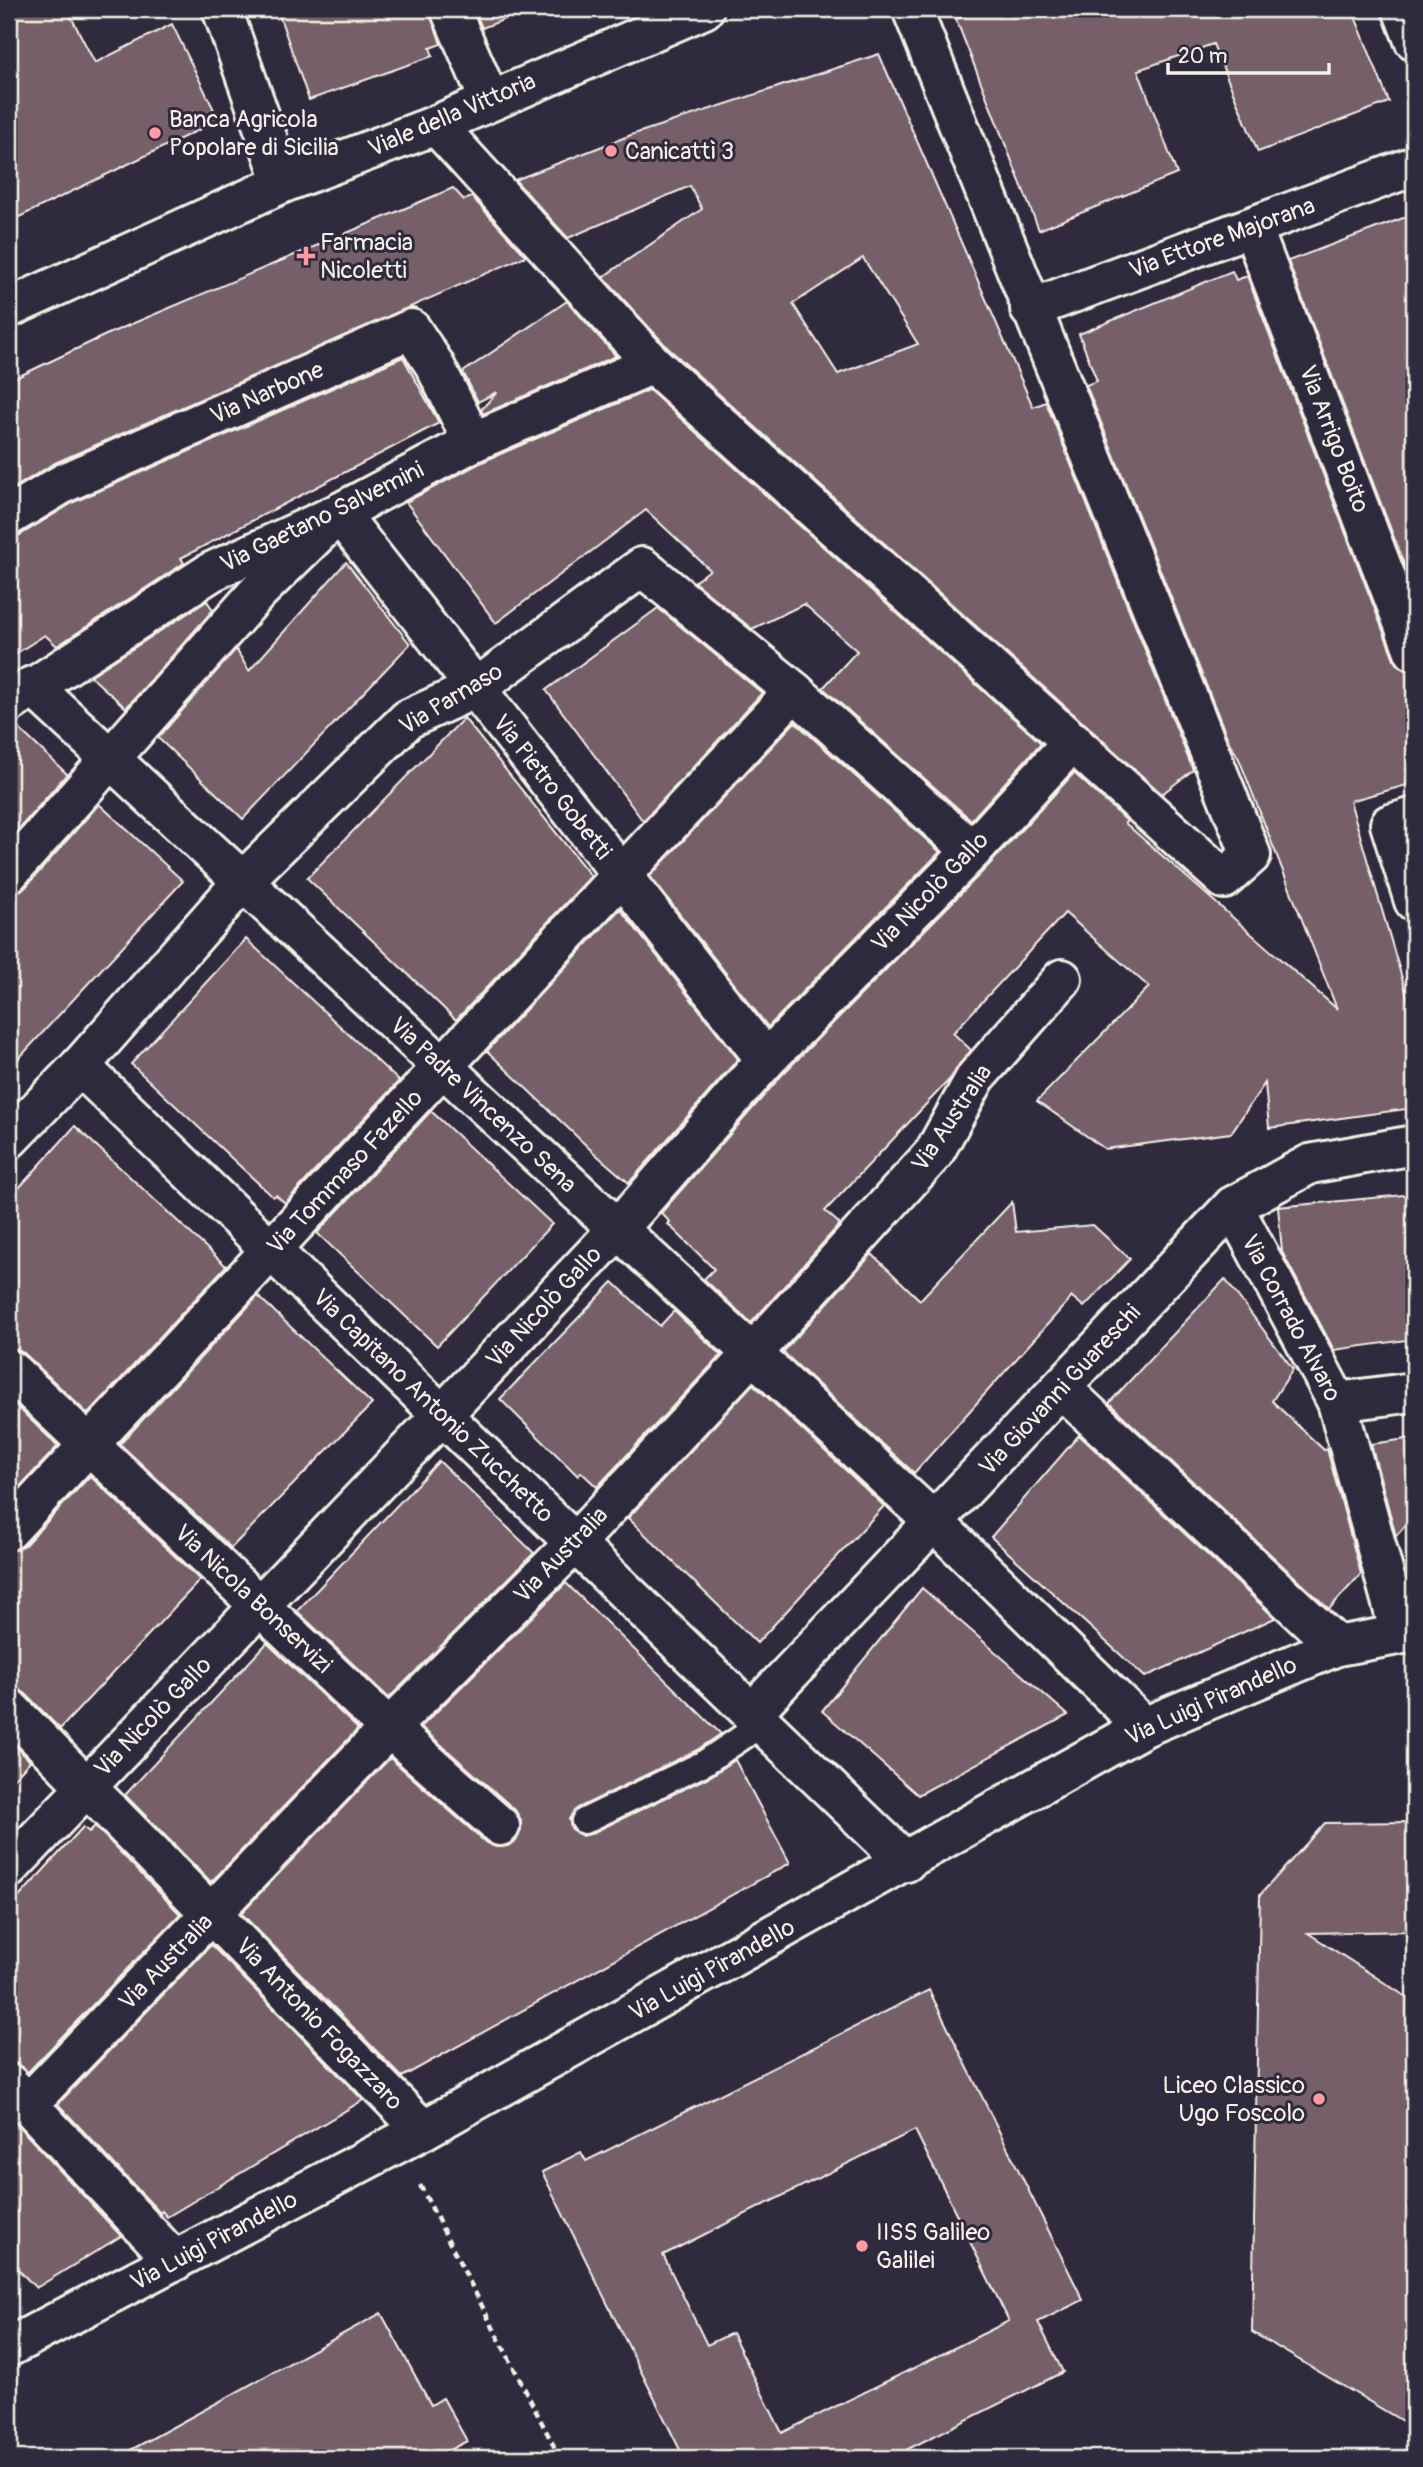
<svg xmlns="http://www.w3.org/2000/svg" width="1423" height="2467" font-family="Pangolin,sans-serif">
<style>
.building{fill:#765e68;stroke:#f4f1e8;stroke-width:2;fill-rule:evenodd}
.lines{fill:none;stroke-linecap:round;stroke-linejoin:round}
.service-casing{stroke:#f4f1e8;stroke-width:30}
.minor-casing{stroke:#f4f1e8;stroke-width:44}
.tertiary-casing{stroke:#f4f1e8;stroke-width:44}
.path{stroke:#f4f1e8;stroke-width:4.5;stroke-dasharray:7 5;stroke-linecap:butt}
.service{stroke:#2f2a3d;stroke-width:24}
.minor{stroke:#2f2a3d;stroke-width:38}
.tertiary{stroke:#2f2a3d;stroke-width:38}
.poi-dot{fill:#ff9aa2;stroke:#2f2a3d;stroke-width:2.5}
.labels{text-anchor:middle;dominant-baseline:central;stroke-width:6;stroke-linejoin:round;paint-order:stroke}
.street-label{font-size:24px;fill:#f4f1e8;stroke:#2f2a3d}
.poi-label{font-size:24px;fill:#f4f1e8;stroke:#2f2a3d;text-anchor:start}
</style>
<rect width="100%" height="100%" fill="#2f2a3d"/>
<filter id="ink" filterUnits="userSpaceOnUse"><feTurbulence type="fractalNoise" baseFrequency=".0143" numOctaves="2"/><feDisplacementMap in="SourceGraphic" scale="14" xChannelSelector="R" yChannelSelector="G"/><feConvolveMatrix kernelMatrix="1 2 1 2 8 2 1 2 1" color-interpolation-filters="sRGB"/></filter>
<g filter="url(#ink)">
<!-- building -->
<g class="building">
<path d="M9,9H67L95,63L172,24L219,120L9,222Z"/>
<path d="M277,9H429L441,44L430,48L433,56L309,100Z"/>
<path d="M474,9H523L524,12L482,28Z"/>
<path d="M983,9H1352L1389,102L1258,152L1213,44L1138,70L1177,174L1039,230L956,19Z"/>
<path d="M879,54L1033,407L1046,402L1193,770L1162,794L668,348L603,277L702,209L690,186L568,238L515,180L631,135ZM863,258L918,344L838,374L793,304Z"/>
<path d="M453,188L464,200L472,197L526,256L55,463L9,491V381L108,334Z"/>
<path d="M1414,214V590L1288,261Z"/>
<path d="M1232,271L1236,280L1247,276L1394,659L1401,668L1414,672V783L1350,801L1414,1019V1108L1269,1128L1265,1083L1231,1133L1105,1149L1037,1101L1149,987L1065,913L953,1033L971,1050L950,1079L825,1211L840,1224L751,1323L704,1279L714,1269L668,1224L670,1222L661,1213L782,1075L988,866L1074,773L1127,821L1125,823L1337,1009L1239,759L1229,742L1086,385L1097,381L1079,334Z"/>
<path d="M567,301L616,356L483,414L481,410L497,392L478,402L463,372Z"/>
<path d="M403,357L439,423L181,558L184,563L57,646L45,635L9,658V538L20,535L74,502Z"/>
<path d="M649,390L1041,743L971,820L823,688L857,651L804,604L752,629L694,582L710,570L646,510L496,623L406,502L482,462Z"/>
<path d="M346,562L410,644L243,819L158,738L236,649L249,671Z"/>
<path d="M207,601L213,610L126,708L90,676Z"/>
<path d="M658,608L762,693L643,821L546,690Z"/>
<path d="M464,718L591,876L456,1020L307,878Z"/>
<path d="M795,722L940,852L768,1027L650,876Z"/>
<path d="M14,724L67,774L9,840V725Z"/>
<path d="M99,804L183,881L9,1069V894L25,888Z"/>
<path d="M620,909L738,1059L629,1183L592,1151L487,1051Z"/>
<path d="M246,939L399,1081L285,1203L276,1195L273,1197L131,1064Z"/>
<path d="M431,1111L552,1224L437,1346L317,1233Z"/>
<path d="M75,1126L226,1266L88,1414L24,1353L9,1348V1199Z"/>
<path d="M1414,1194V1339L1334,1350L1282,1252L1278,1207Z"/>
<path d="M1012,1202L1016,1232L1093,1225L1130,1259L1084,1307L1072,1297L914,1473L783,1352L872,1254L920,1300Z"/>
<path d="M1225,1279L1293,1369L1272,1401L1324,1450L1327,1449L1361,1574L1329,1609L1109,1403Z"/>
<path d="M613,1282L660,1326L674,1311L721,1355L597,1487L581,1472L578,1476L500,1399Z"/>
<path d="M258,1296L372,1404L231,1548L120,1444Z"/>
<path d="M753,1384L884,1506L757,1643L628,1518Z"/>
<path d="M9,1399L58,1446L9,1498Z"/>
<path d="M1079,1435L1275,1618L1145,1677L991,1537Z"/>
<path d="M1414,1438V1516L1396,1536L1371,1444Z"/>
<path d="M439,1461L534,1553L389,1698L297,1611Z"/>
<path d="M90,1476L200,1580L60,1729L25,1693L9,1687V1551L25,1545Z"/>
<path d="M566,1583L721,1734L697,1750L578,1808L569,1819L571,1828L582,1836L590,1834L711,1776L735,1760L790,1863L402,2077L241,1913L390,1758L486,1843L496,1847L508,1846L516,1841L521,1830V1820L515,1810L421,1727Z"/>
<path d="M922,1588L1068,1715L918,1795L822,1711Z"/>
<path d="M267,1643L358,1729L211,1882L125,1795Z"/>
<path d="M9,1739L30,1761L9,1784Z"/>
<path d="M1414,1822V1931L1308,1933L1414,2002V2428L1252,2332L1260,1895L1325,1823Z"/>
<path d="M95,1826L180,1914L28,2072L16,2063H9V1908L83,1827L89,1832Z"/>
<path d="M211,1945L363,2100L167,2217L162,2211L160,2213L58,2104Z"/>
<path d="M929,1990L1083,2300L1038,2322L1063,2372L890,2458H684L542,2172L581,2152L586,2161ZM915,2130L1009,2321L782,2433L732,2333L707,2345L663,2255Z"/>
<path d="M9,2116L121,2236L36,2288L9,2260Z"/>
<path d="M381,2313L431,2405L443,2398L467,2441L434,2458H116Z"/>
</g>
<g class="lines">
<!-- service casing -->
<g class="service-casing">
<path id="service" d="M584,1821L704,1763L762,1724"/>
</g>
<!-- minor casing -->
<g class="minor-casing">
<g id="minor">
<path d="M222,9L283,183"/>
<path d="M450,9L489,99"/>
<path d="M1402,9L1414,40"/>
<path d="M436,125L653,364L1224,879L1251,855L912,9"/>
<path d="M1252,227L1414,651"/>
<path d="M1030,309L1414,166"/>
<path d="M9,516L64,483L411,329L434,364L473,442"/>
<path d="M32,686L935,1523L1144,1727"/>
<path d="M9,703L211,572L339,513L473,442L653,364"/>
<path d="M1414,817L1390,824L1414,901"/>
<path d="M9,873L258,592L339,513L766,1060"/>
<path d="M80,1066L906,1862"/>
<path d="M9,1139L80,1066L243,881L408,719L476,688L642,567L794,691L972,851"/>
<path d="M1233,1206L1337,1402L1400,1633"/>
<path d="M9,1369L389,1728L500,1826"/>
<path d="M1061,1388L1337,1646"/>
<path d="M1337,1402L1414,1392"/>
<path d="M9,1530L794,691"/>
<path d="M9,1708L423,2130"/>
<path d="M751,1714L1233,1206L1310,1164L1414,1145"/>
<path d="M9,1868L442,1415L617,1230L766,1060L972,851L1073,741"/>
<path d="M9,2084L175,2261"/>
<path d="M28,2104L389,1728L575,1543L752,1354L934,1153L976,1077L1062,979"/>
<path d="M9,2347L423,2130L1144,1727L1337,1646L1414,1632"/>
</g>
</g>
<!-- tertiary casing -->
<g class="tertiary-casing">
<path id="tertiary" d="M9,308L283,183L436,125L704,9"/>
</g>
<!-- path -->
<path class="path" d="M420,2185L560,2458"/>
<!-- service -->
<use href="#service" class="service"/>
<!-- minor -->
<use href="#minor" class="minor"/>
<!-- tertiary -->
<use href="#tertiary" class="tertiary"/>
</g>
</g>
<!-- markers -->
<g class="poi-dot">
<circle cx="155" cy="133" r="7"/>
<circle cx="611" cy="151" r="7"/>
<path d="M302.5 245.5h7v7h7v7h-7v7h-7v-7h-7v-7h7z"/>
<circle cx="1319" cy="2099" r="7"/>
<circle cx="862" cy="2246" r="7"/>
</g>
<g class="labels">
<!-- street labels -->
<g class="street-label">
<text transform="translate(452 115) rotate(-23)">Viale della Vittoria</text>
<text transform="translate(1222 238) rotate(-20)">Via Ettore Majorana</text>
<text transform="translate(267 393) rotate(-24)">Via Narbone</text>
<text transform="translate(1334 439) rotate(69)">Via Arrigo Boito</text>
<text transform="translate(322 517) rotate(-26)">Via Gaetano Salvemini</text>
<text transform="translate(451 699) rotate(-31)">Via Parnaso</text>
<text transform="translate(552 787) rotate(52)">Via Pietro Gobetti</text>
<text transform="translate(930 892) rotate(-46)">Via Nicolò Gallo</text>
<text transform="translate(483 1105) rotate(43)">Via Padre Vincenzo Sena</text>
<text transform="translate(952 1118) rotate(-56)">Via Australia</text>
<text transform="translate(345 1172) rotate(-47)">Via Tommaso Fazello</text>
<text transform="translate(544 1307) rotate(-47)">Via Nicolò Gallo</text>
<text transform="translate(1291 1318) rotate(62)">Via Corrado Alvaro</text>
<text transform="translate(1060 1390) rotate(-47)">Via Giovanni Guareschi</text>
<text transform="translate(433 1406) rotate(44)">Via Capitano Antonio Zucchetto</text>
<text transform="translate(561 1555) rotate(-46)">Via Australia</text>
<text transform="translate(253 1599) rotate(43)">Via Nicola Bonservizi</text>
<text transform="translate(1211 1701) rotate(-24)">Via Luigi Pirandello</text>
<text transform="translate(153 1717) rotate(-46)">Via Nicolò Gallo</text>
<text transform="translate(166 1962) rotate(-46)">Via Australia</text>
<text transform="translate(712 1970) rotate(-29)">Via Luigi Pirandello</text>
<text transform="translate(319 2024) rotate(46)">Via Antonio Fogazzaro</text>
<text transform="translate(214 2241) rotate(-28)">Via Luigi Pirandello</text>
</g>
<!-- poi labels -->
<g class="poi-label">
<text x="169" y="119">Banca Agricola<tspan x="169" dy="28">Popolare di Sicilia</tspan></text>
<text x="625" y="151">Canicattì 3</text>
<text x="320" y="242">Farmacia<tspan x="320" dy="28">Nicoletti</tspan></text>
<text x="1305" y="2085" text-anchor="end">Liceo Classico<tspan x="1305" dy="28">Ugo Foscolo</tspan></text>
<text x="876" y="2232">IISS Galileo<tspan x="876" dy="28">Galilei</tspan></text>
</g>
</g>
<!-- margin -->
<rect width="1423" height="2467" fill="none" stroke="#2f2a3d" stroke-width="35"/>
<rect x="18" y="18" width="1388" height="2432" fill="none" stroke="#f4f1e8" stroke-width="2.5" filter="url(#ink)"/>
<!-- scale -->
<path d="M1168 63v10h161v-10" fill="none" stroke="#f4f1e8" stroke-width="3.5"/>
<text x="1178" y="63" font-size="21" fill="#f4f1e8" stroke="#2f2a3d" stroke-width="5" paint-order="stroke">20 m</text>
</svg>
